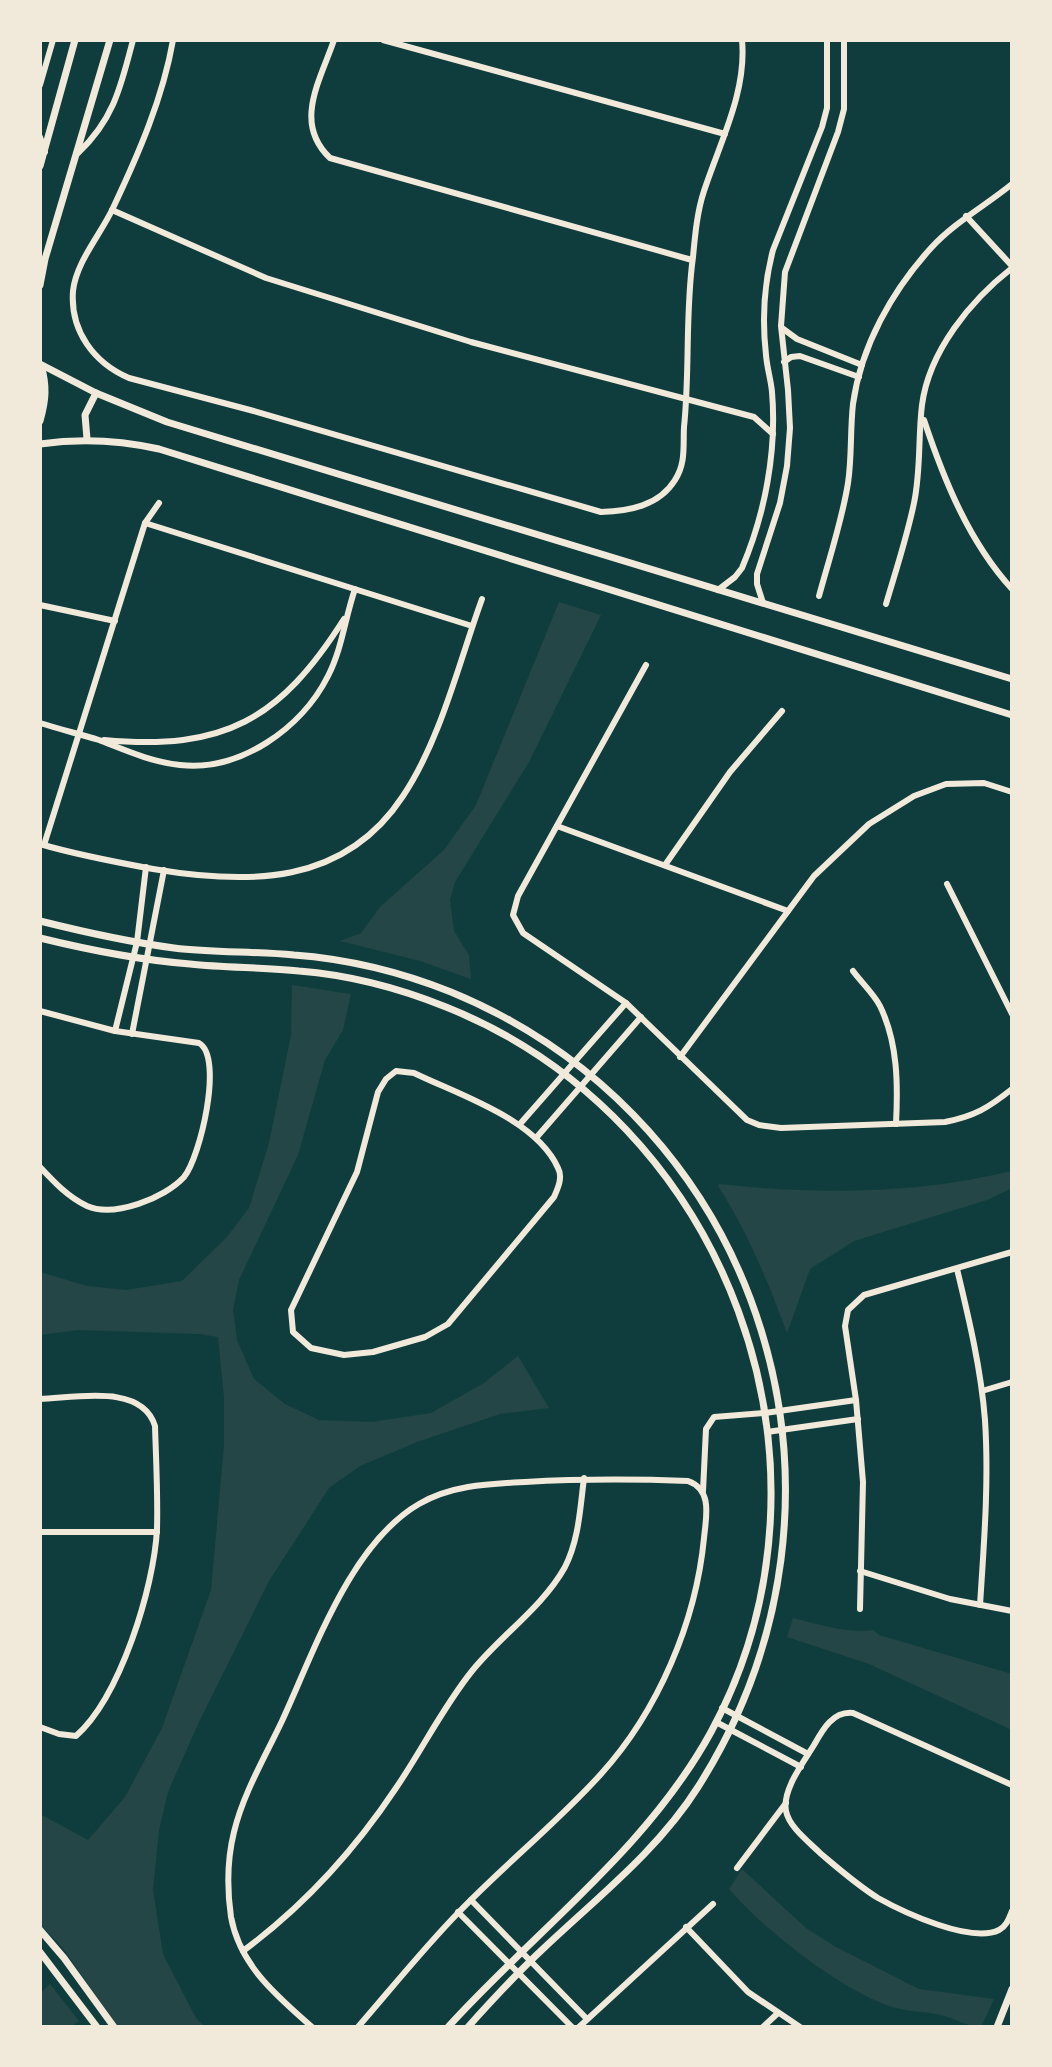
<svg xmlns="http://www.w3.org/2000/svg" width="1052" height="2067" font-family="Merriweather,serif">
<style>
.green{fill:#244646}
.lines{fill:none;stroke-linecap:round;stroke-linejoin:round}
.minor{stroke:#f1e9da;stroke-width:6}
.tertiary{stroke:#f1e9da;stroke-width:7}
</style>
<rect width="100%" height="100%" fill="#0f3d3e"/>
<!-- green -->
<g class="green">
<path d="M559,602L601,615L529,762L455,882L450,900L454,931L469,955L471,979L420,961L340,941L361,933L381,906L444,850L476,805Z"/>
<path d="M292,985L351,994L343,1030L325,1060L298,1155L239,1280L233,1310L237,1340L254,1379L285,1404L319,1420L372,1422L431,1413L484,1383L518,1356L549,1408L500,1414L417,1442L360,1466L329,1488L269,1581L198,1724L168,1792L159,1830L153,1890L163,1954L196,2018L205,2027H118L62,1947L40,1924V1814L88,1840L125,1797L162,1728L211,1590L224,1445V1397L218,1337L199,1334L78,1330L40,1335V1272L87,1286L126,1290L182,1281L226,1238L249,1208L269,1143L291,1035Z"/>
<path d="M1012,1171V1188L987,1200L854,1241L810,1269L787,1333C768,1282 748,1232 718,1186L719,1184C816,1195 917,1194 1012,1171Z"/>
<path d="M793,1618C818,1624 848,1634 873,1630L879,1635L1012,1674V1730L869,1664L787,1637Z"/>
<path d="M742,1869L806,1928L834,1946L919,1989L994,1999L981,2027C968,2027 954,2018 941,2015C924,2011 909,2012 892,2007C842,1991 763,1929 729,1889Z"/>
<path d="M50,1984L79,2021L70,2027H40V1994Z"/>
</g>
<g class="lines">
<!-- minor -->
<g class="minor">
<path d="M173,40C163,98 138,155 113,208C101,234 76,262 73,291C70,331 94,363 129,378L250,410L601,512C629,511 659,506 675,480C686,463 683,446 684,427C690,371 685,313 693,257C695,236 697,212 704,191C720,142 747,92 742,40"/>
<path d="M334,40C320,81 293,123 330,158L692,260"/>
<path d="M383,40L725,134"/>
<path d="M40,85L53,40"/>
<path d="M40,137L45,152"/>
<path d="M78,153C114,119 121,86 133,40"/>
<path d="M112,210L266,278L471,342L754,417L773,434"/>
<path d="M966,216L1012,266"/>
<path d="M782,328L797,339L862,365"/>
<path d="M784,362L791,357L800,356L859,377"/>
<path d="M924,420C944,480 969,542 1012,589"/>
<path d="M145,523L472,626"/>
<path d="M718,590L735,577L742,568C765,514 777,451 772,392C771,380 767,368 766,355C762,320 764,284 773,250L822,127L827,108V40"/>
<path d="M819,596C829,559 842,521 848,483C852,457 850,431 853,404C861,346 892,291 931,248C955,222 985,206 1012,184"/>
<path d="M763,603L757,584V574L780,503L787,466L790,428L788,390L781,326L785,272L838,132L844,109V40"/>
<path d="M886,604C896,570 907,537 914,503C921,470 918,437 922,405C929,351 971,300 1012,268"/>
<path d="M40,605L115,621"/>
<path d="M646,665L518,896L513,915L523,933L626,1003L747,1120L759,1125L781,1128L945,1122C975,1116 988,1108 1012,1089"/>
<path d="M40,723C59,729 79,734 99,740C125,750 151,762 180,765C240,772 302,728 328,676C342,649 345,618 355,589"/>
<path d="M104,740C224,751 280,720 344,619"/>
<path d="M557,826L788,911"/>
<path d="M40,844C77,855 115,862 153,869C248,885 344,886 403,796C441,739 459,662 482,599"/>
<path d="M44,845L145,523L159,503"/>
<path d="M665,865L730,772L782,711"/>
<path d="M947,884L1012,1014"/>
<path d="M853,971C861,982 874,994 880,1006C898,1043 898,1085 896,1124"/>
<path d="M40,1011L115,1031L199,1043C224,1057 200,1158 184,1177C165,1198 114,1218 87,1206C68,1197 54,1182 40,1167"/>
<path d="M115,1031L137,942L146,867"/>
<path d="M132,1034L164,870"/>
<path d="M680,1057L814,876L869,824L914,796L946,784L984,783L1012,792"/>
<path d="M396,1071L414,1073C459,1095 536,1119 558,1168C563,1177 558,1188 554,1197L448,1324L425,1337L373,1352L344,1355L311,1348L293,1332L291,1310L357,1172L378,1092L386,1079Z"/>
<path d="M520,1124L626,1003"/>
<path d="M536,1138L641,1017"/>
<path d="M957,1269C969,1319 981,1369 985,1420C989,1482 984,1543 980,1605"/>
<path d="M982,1391L1012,1382"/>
<path d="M40,1399C75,1398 142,1383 155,1426C156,1460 158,1495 157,1529C154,1588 120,1697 76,1736L59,1734L40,1727"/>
<path d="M767,1432L858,1419"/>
<path d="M703,1491L706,1429L714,1417L765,1413L856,1400"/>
<path d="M40,1532H157"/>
<path d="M860,1571L950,1599L1012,1611"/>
<path d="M860,1609L863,1482L856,1400L845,1326L848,1310L864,1295L1012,1252"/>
<path d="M722,1708L808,1754"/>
<path d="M716,1722L801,1767"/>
<path d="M1012,1785L853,1713C833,1711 823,1729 814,1745C803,1763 782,1790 786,1811C789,1827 809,1842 820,1853C839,1869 857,1885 878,1898C903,1912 971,1944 999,1930C1007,1926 1009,1918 1012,1911"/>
<path d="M737,1868L786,1803"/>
<path d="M471,1900L587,2019"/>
<path d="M458,1912L572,2027"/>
<path d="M686,1927L748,1992L800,2027"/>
<path d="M243,1951C304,1906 354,1851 396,1788C422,1750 443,1707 472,1671C501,1635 542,1608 565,1567C579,1539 580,1509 584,1478"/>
<path d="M312,2027C277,1996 240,1966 231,1917C227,1889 227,1860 234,1832C243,1794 265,1757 282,1721C314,1652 350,1544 419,1504C452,1485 488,1484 525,1482C579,1479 633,1479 688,1481C713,1490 706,1517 704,1538C696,1622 658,1711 601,1774C557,1823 504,1865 458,1913C423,1949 391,1989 358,2027"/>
<path d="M579,2027L713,1904"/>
<path d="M763,2027L778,2013"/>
</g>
<!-- tertiary -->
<g class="tertiary">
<path d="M40,166L75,40"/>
<path d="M40,285L45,259L110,40"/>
<path d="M40,364L96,393L167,422L1012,679"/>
<path d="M40,421C46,400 47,386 41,365"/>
<path d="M87,439L85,415L96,393"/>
<path d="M40,444C81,438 119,440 159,449L1012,715"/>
<path d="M40,921C84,932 129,942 174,948C214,953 254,951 294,955C348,959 401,972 451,992C766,1122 881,1500 698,1787C659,1849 598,1897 545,1947C518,1972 493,1999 468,2027"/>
<path d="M40,938C89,950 139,960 190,964C226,968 263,967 299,971C350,975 399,988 446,1007C727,1119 856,1464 711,1732C647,1849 536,1930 448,2027"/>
<path d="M40,1930L64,1958L114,2027"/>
<path d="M40,1952L97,2027"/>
<path d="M997,2027L1012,1989"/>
</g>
</g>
<!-- border -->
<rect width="1052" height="2067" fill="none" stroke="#f1e9da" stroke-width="84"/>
</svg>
